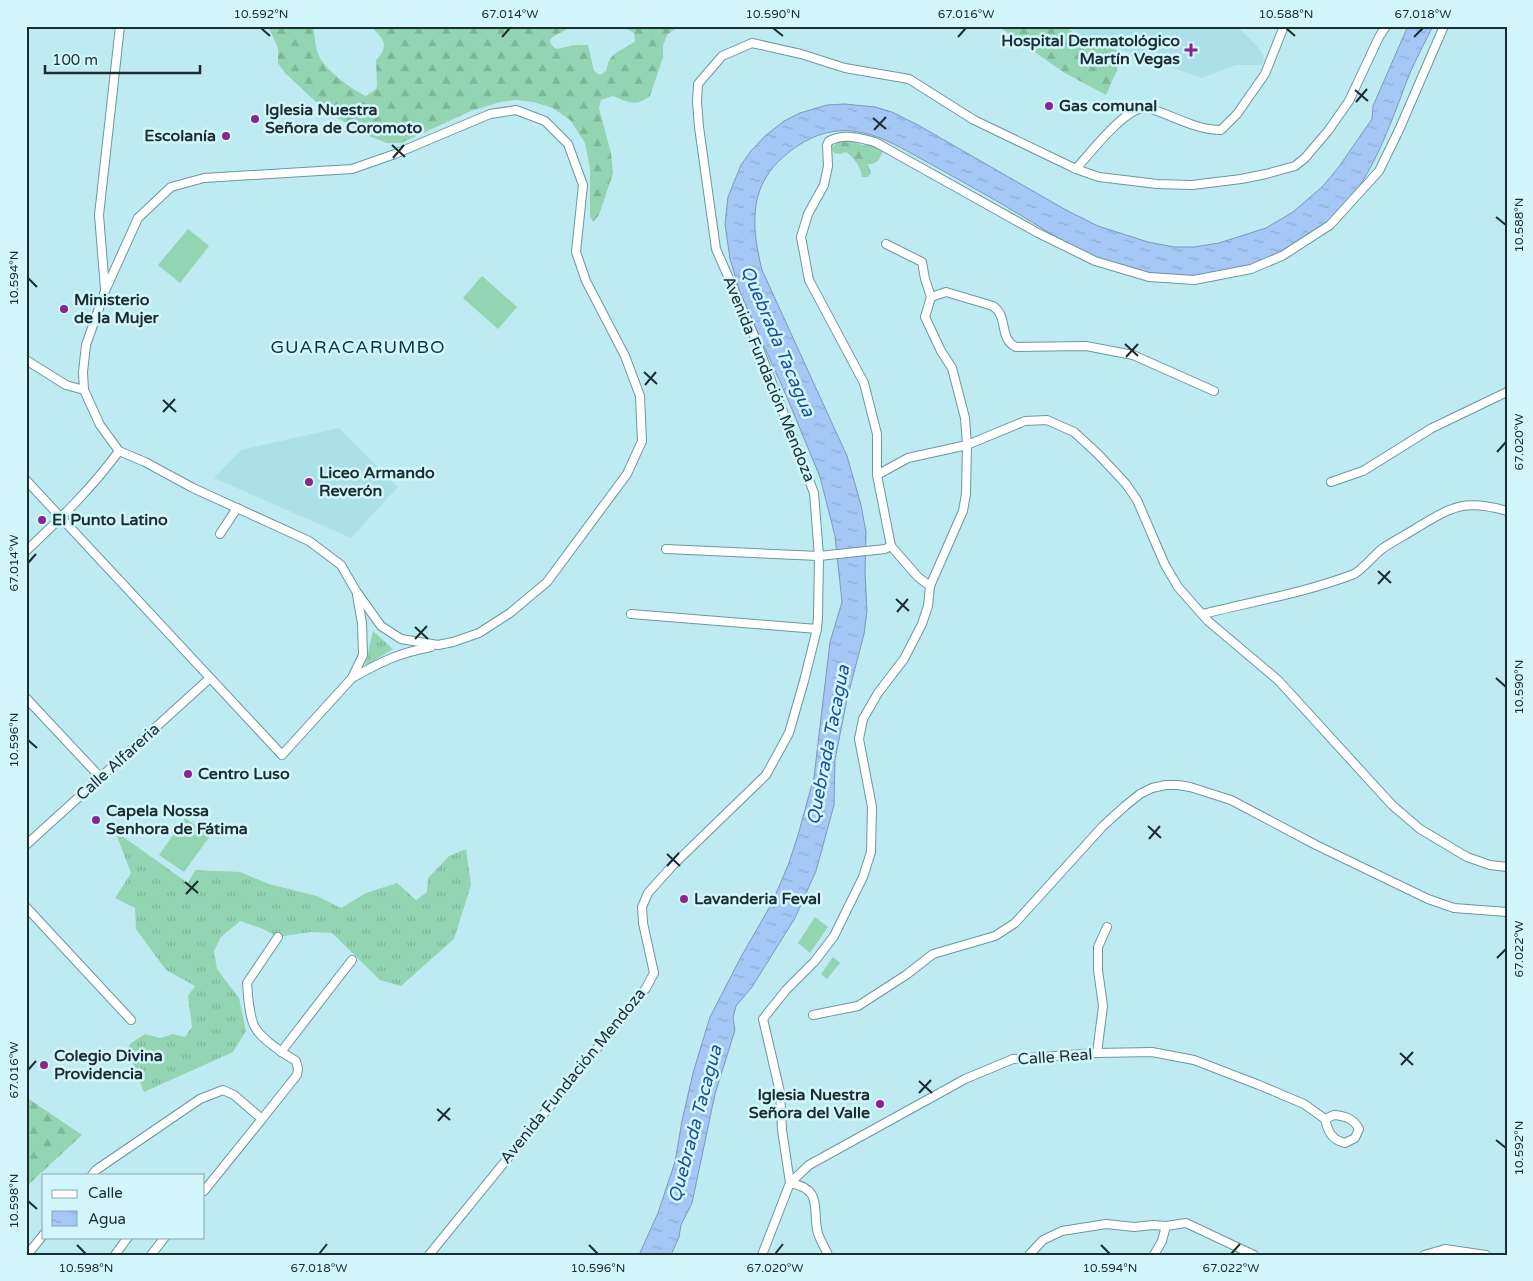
<svg xmlns="http://www.w3.org/2000/svg" width="1533" height="1281" font-family="'Varela Round',sans-serif">
<style>
.built{fill:#abe0e9}
.grass{fill:url(#grass-tufts)}
.forest{fill:url(#forest-firs)}
.pitch{fill:#93d4b3}
.water{fill:url(#water-ripples);stroke:#7c99bb}
.lines{fill:none;stroke-linecap:round;stroke-linejoin:round}
.street-casing{stroke:#6d979e;stroke-width:10}
.street{stroke:#fff;stroke-width:8}
.ticks{fill:none;stroke:#1b2d30;stroke-width:2}
.poi-dot{fill:#8a258d;stroke:#d3f6fc;stroke-width:2}
.labels{text-anchor:middle;dominant-baseline:central;stroke-width:5;stroke-linejoin:round;paint-order:stroke}
.poi-label{font-size:16px;font-weight:bold;fill:#1b2d30;stroke:#d3f6fc;text-anchor:start}
.street-label{font-size:16px;fill:#1b2d30;stroke:#d3f6fc}
.water-label{font-size:18px;font-style:italic;fill:#1b5194;stroke:#d3f6fc}
.neighbourhood-label{font-size:18px;letter-spacing:1px;fill:#09353c;stroke:#d3f6fc}
.neatline{fill:none;stroke:#1b2d30;stroke-width:2}
.ticks-label{font-size:12px;text-anchor:middle;fill:#1b2d30}
</style>
<defs>
<pattern id="grass-tufts" width="24" height="20" patternUnits="userSpaceOnUse" patternTransform="scale(1.25)"><rect width="24" height="20" fill="#93d4b3"/><path d="M3 7l-1-3M5 7V3M7 7l1-3M15 17l-1-3M17 17v-4M19 17l1-3" fill="none" stroke="#7eb69a"/></pattern>
<pattern id="forest-firs" width="22" height="20" patternUnits="userSpaceOnUse" patternTransform="scale(1.25)"><rect width="22" height="20" fill="#93d4b3"/><path d="M5 1l3.5 6h-7zM16 11l3.5 6h-7z" fill="#7eb69a"/></pattern>
<pattern id="water-ripples" width="26" height="14" patternUnits="userSpaceOnUse" patternTransform="scale(1.25)"><rect width="26" height="14" fill="#a5c7f6"/><path d="M2 4q2-2 4 0t4 0M15 11q2-2 4 0t4 0" fill="none" stroke="#8dabd3"/></pattern>
</defs>
<rect width="100%" height="100%" fill="#beebf2"/>
<!-- built -->
<g class="built">
<path d="M1068,26H1237L1256,45L1264,56L1262,65H1236L1202,78L1082,36Z"/>
<path d="M339,428L398,487L351,538L214,478L241,450Z"/>
</g>
<!-- grass -->
<g class="grass">
<path d="M373,631L393,649L365,666Z"/>
<path d="M115,831L188,883L195,870L240,872L269,884L317,896L341,908L366,893L397,883L416,900L427,892L428,878L449,856L466,849L471,885L454,939L401,986L380,980L332,933L310,932L278,937L263,929L240,921L221,937L214,951L217,969L239,998L246,1031L233,1052L144,1092L127,1049L131,1043L145,1034L160,1038L173,1034L185,1037L192,1027L188,996L195,986L166,970L136,929L135,908L115,898L131,873Z"/>
</g>
<!-- forest -->
<g class="forest">
<path d="M268,26H313C315,37 315,52 322,61C330,73 353,90 366,96L376,89L377,85L376,60C390,45 384,39 370,26H570C564,35 539,36 556,49L576,45H588L594,71L600,75L606,71C607,67 608,62 610,59C614,52 628,47 635,41L634,33C623,24 610,33 595,26H679L667,35L663,46V57L650,96C636,107 627,102 613,96L601,100L599,108L611,153L613,173L599,215L593,222L590,217V168L585,143L570,120L553,108L533,102L516,100L500,102L471,111L401,143H387L369,136L327,112L285,73L278,63V48Z"/>
<path d="M998,26H1065L1081,38L1117,50V70L1106,95L1063,72Z"/>
<path d="M840,140H848L862,145L869,143L879,147L883,151C880,158 878,165 868,164L871,173L868,177H862C861,168 854,157 846,152L840,154L834,153L831,148Z"/>
<path d="M26,1097L82,1135L29,1184L26,1182Z"/>
</g>
<!-- pitch -->
<g class="pitch">
<path d="M188,229L209,246L180,283L158,265Z"/>
<path d="M482,276L517,307L498,329L463,298Z"/>
<path d="M185,818L210,836L184,872L159,855Z"/>
<path d="M815,917L828,927L810,953L798,943Z"/>
<path d="M833,957L840,963L827,979L821,974Z"/>
</g>
<!-- water -->
<path class="water" d="M1408,26H1433C1425,42 1417,57 1410,73C1391,121 1375,174 1339,212C1318,234 1287,251 1259,262C1212,281 1158,279 1110,263C1078,252 1050,233 1022,216C991,197 959,180 927,162C903,149 880,134 853,131C825,128 800,141 780,160C748,190 752,230 762,270L847,456L861,505L866,532L865,573L867,611L864,634L847,699L835,760L834,805L816,871L795,918L752,987L736,1006L733,1018L735,1030L715,1094L692,1203L681,1225L679,1237L671,1255H639L658,1213L675,1162L682,1121L693,1073L710,1017L741,957L772,903L789,863L798,835L814,777L830,642L842,602L835,536L820,477L786,395L741,295L730,259L725,224L728,197L741,165L751,151L765,136L784,121L800,113L827,105L845,104L875,107L892,112L918,125L1066,210L1098,226L1148,242L1174,247H1194L1219,243L1266,228L1293,212L1323,186L1338,168L1372,119L1373,106Z"/>
<g class="lines">
<!-- street casing -->
<g class="street-casing">
<g id="street">
<path d="M516,110L545,121L568,144L583,185L576,252L586,281L625,356L640,396L642,441L627,474L547,582L510,613L479,633L453,642L438,645L401,639L381,626L356,591L341,565L309,541L193,488L145,462L119,451L100,425L84,390L83,372L86,345L105,291L138,218L171,187L204,178L352,169L395,154L490,114Z"/>
<path d="M1076,169C1090,153 1124,109 1144,108C1152,108 1162,113 1170,116C1187,123 1203,130 1221,130L1237,114L1265,74L1284,26"/>
<path d="M886,244L922,262L925,279L931,297L925,317L941,351L952,368L965,418L967,445L966,494L963,511L930,586"/>
<path d="M105,289L99,215L120,26"/>
<path d="M931,297L946,292L993,306C1009,317 998,338 1016,347L1086,346L1133,355L1214,391"/>
<path d="M26,360L66,385L84,390"/>
<path d="M877,475L908,458L967,445L1025,421L1047,420L1074,432L1098,454L1126,484L1137,500L1165,565L1178,587L1208,621L1278,680L1392,805L1420,829L1467,857L1490,865L1507,867"/>
<path d="M26,480L282,755L352,678L363,655L362,623L357,595"/>
<path d="M1331,482L1363,471L1432,428L1507,392"/>
<path d="M220,534L237,508L239,509"/>
<path d="M666,549L819,556L885,549L891,546"/>
<path d="M26,551C60,519 92,488 119,451"/>
<path d="M631,614L817,629"/>
<path d="M1203,614C1251,602 1308,592 1354,574C1361,571 1374,555 1382,549C1393,541 1406,535 1418,527C1453,506 1465,499 1507,511"/>
<path d="M352,678C381,662 398,653 431,647"/>
<path d="M26,698L101,778"/>
<path d="M26,845L210,678"/>
<path d="M26,907L131,1020"/>
<path d="M813,1015L858,1006L906,975L933,954L995,936L1015,923L1103,826L1125,806L1140,794L1152,788L1166,785H1178L1190,787L1231,800L1316,845L1428,899L1454,908L1507,912"/>
<path d="M281,1052L352,960"/>
<path d="M1097,1053L1103,1006L1098,970V947L1107,927"/>
<path d="M1334,1115C1346,1116 1354,1119 1359,1129L1355,1138L1345,1143C1332,1140 1328,1132 1325,1119Z"/>
<path d="M262,1119L297,1075L298,1069L296,1061C284,1054 263,1040 256,1029C249,1019 248,995 247,983L278,937"/>
<path d="M92,1175L96,1170L200,1099L223,1090L234,1095L262,1119L204,1191"/>
<path d="M27,1255L44,1234"/>
<path d="M115,1255L128,1237"/>
<path d="M151,1255L165,1237"/>
<path d="M429,1255L646,988L654,973L643,923L642,907L648,893L673,865L766,775L789,733L804,681L817,629L818,617L819,556L814,493L753,333L716,249L699,127L697,102L698,84L722,56L752,43L801,54L845,68L909,79L974,120L1076,169L1099,177L1157,184L1192,185L1241,179L1266,174L1295,166L1305,158L1328,131L1349,101L1379,37L1386,26"/>
<path d="M762,1255L790,1183L809,1165L965,1079L1013,1059L1097,1053L1152,1052L1194,1060L1259,1085L1304,1104L1325,1119"/>
<path d="M828,1255C825,1247 818,1238 817,1229C813,1207 822,1189 790,1183L782,1130L780,1092L763,1019L786,990L815,961L834,936L863,877L871,852L872,807L859,739L863,719L878,693L904,659L922,624L928,606L930,586L918,577L891,546L877,475V434L864,383L809,280L801,237L808,214L824,185L828,166L827,145L829,141C844,133 859,138 875,142L1038,233L1095,261L1149,277L1194,280L1251,269L1282,256L1330,225L1379,171L1399,130L1444,26"/>
<path d="M1029,1255L1043,1240L1062,1231L1106,1224L1134,1227L1153,1225L1166,1226L1186,1223L1254,1255"/>
<path d="M1154,1255L1162,1241L1166,1226"/>
<path d="M1424,1255L1445,1249L1486,1255"/>
</g>
</g>
<!-- street -->
<use href="#street" class="street"/>
</g>
<!-- ticks -->
<path class="ticks" d="M261,28L270,36M773,28L783,36M1286,28L1295,36M502,37L510,28M958,37L966,28M1414,37L1423,28M1355,90L1368,101M1356,102L1367,89M873,118L886,129M874,130L886,117M392,145L405,157M393,158L404,145M1496,217L1506,225M28,278L37,287M1125,344L1138,356M1126,357L1138,344M644,372L657,384M645,385L656,372M163,400L176,412M163,412L175,399M1497,452L1506,442M28,563L36,554M1378,571L1391,583M1378,584L1390,571M896,599L909,611M897,612L908,599M415,627L428,639M415,639L427,626M1496,678L1506,687M28,740L37,748M1148,826L1161,838M1149,839L1160,826M667,854L680,866M667,866L679,853M185,882L198,893M186,894L198,881M1497,958L1506,949M1400,1053L1413,1065M1401,1065L1413,1052M28,1070L36,1061M919,1081L932,1093M919,1093L931,1080M437,1109L450,1120M438,1121L450,1108M1496,1140L1506,1148M28,1201L37,1209M77,1245L86,1254M589,1245L598,1254M1101,1245L1110,1254M319,1254L327,1244M775,1254L783,1244M1231,1254L1240,1244"/>
<!-- markers -->
<g class="poi-dot">
<path d="M1188.5 42.5h5v5h5v5h-5v5h-5v-5h-5v-5h5z"/>
<circle cx="1049" cy="106" r="5"/>
<circle cx="255" cy="119" r="5"/>
<circle cx="226" cy="136" r="5"/>
<circle cx="64" cy="309" r="5"/>
<circle cx="309" cy="482" r="5"/>
<circle cx="42" cy="520" r="5"/>
<circle cx="188" cy="774" r="5"/>
<circle cx="96" cy="820" r="5"/>
<circle cx="684" cy="899" r="5"/>
<circle cx="44" cy="1065" r="5"/>
<circle cx="880" cy="1104" r="5"/>
</g>
<g class="labels">
<!-- poi labels -->
<g class="poi-label">
<text x="1180" y="41" text-anchor="end">Hospital Dermatológico<tspan x="1180" dy="18">Martín Vegas</tspan></text>
<text x="1059" y="106">Gas comunal</text>
<text x="265" y="110">Iglesia Nuestra<tspan x="265" dy="18">Señora de Coromoto</tspan></text>
<text x="216" y="136" text-anchor="end">Escolanía</text>
<text x="74" y="300">Ministerio<tspan x="74" dy="18">de la Mujer</tspan></text>
<text x="319" y="473">Liceo Armando<tspan x="319" dy="18">Reverón</tspan></text>
<text x="52" y="520">El Punto Latino</text>
<text x="198" y="774">Centro Luso</text>
<text x="106" y="811">Capela Nossa<tspan x="106" dy="18">Senhora de Fátima</tspan></text>
<text x="694" y="899">Lavanderia Feval</text>
<text x="54" y="1056">Colegio Divina<tspan x="54" dy="18">Providencia</tspan></text>
<text x="870" y="1095" text-anchor="end">Iglesia Nuestra<tspan x="870" dy="18">Señora del Valle</tspan></text>
</g>
<!-- street labels -->
<g class="street-label">
<text transform="translate(769 379) rotate(68)">Avenida Fundación Mendoza</text>
<text transform="translate(118 762) rotate(-42)">Calle Alfareria</text>
<text transform="translate(1055 1057) rotate(-4)">Calle Real</text>
<text transform="translate(573 1076) rotate(-51)">Avenida Fundación Mendoza</text>
</g>
<!-- water labels -->
<g class="water-label">
<text transform="translate(778 341) rotate(67)">Quebrada Tacagua</text>
<text transform="translate(828 745) rotate(-79)">Quebrada Tacagua</text>
<text transform="translate(695 1124) rotate(-75)">Quebrada Tacagua</text>
</g>
<!-- neighbourhood labels -->
<g class="neighbourhood-label">
<text x="358" y="347">GUARACARUMBO</text>
</g>
</g>
<!-- border -->
<rect width="1533" height="1281" fill="none" stroke="#d3f6fc" stroke-width="55"/>
<!-- legend -->
<rect x="42" y="1174" width="162" height="65" fill="#d3f6fc" stroke="#89a6aa"/>
<rect x="52" y="1190" width="25" height="8" fill="#ffffff" stroke="#89a6aa"/>
<text x="88" y="1198" font-size="15" fill="#1b2d30">Calle</text>
<rect x="52" y="1211" width="25" height="15" fill="url(#water-ripples)" stroke="#89a6aa"/>
<text x="88" y="1224" font-size="15" fill="#1b2d30">Agua</text>
<!-- scale -->
<path d="M45 65v8h155v-8" fill="none" stroke="#1b2d30" stroke-width="2.5"/>
<text x="52" y="65" font-size="15" fill="#1b2d30" stroke="#d3f6fc" stroke-width="4" paint-order="stroke">100 m</text>
<rect x="28" y="28" width="1478" height="1226" class="neatline"/>
<g class="ticks-label">
<text x="261" y="18">10.592°N</text>
<text x="510" y="18">67.014°W</text>
<text x="773" y="18">10.590°N</text>
<text x="966" y="18">67.016°W</text>
<text x="1286" y="18">10.588°N</text>
<text x="1423" y="18">67.018°W</text>
<text transform="translate(1519 225) rotate(-90)" y="4">10.588°N</text>
<text transform="translate(14 278) rotate(-90)" y="4">10.594°N</text>
<text transform="translate(1519 442) rotate(-90)" y="4">67.020°W</text>
<text transform="translate(14 563) rotate(-90)" y="4">67.014°W</text>
<text transform="translate(1519 687) rotate(-90)" y="4">10.590°N</text>
<text transform="translate(14 740) rotate(-90)" y="4">10.596°N</text>
<text transform="translate(1519 949) rotate(-90)" y="4">67.022°W</text>
<text transform="translate(14 1070) rotate(-90)" y="4">67.016°W</text>
<text transform="translate(1519 1148) rotate(-90)" y="4">10.592°N</text>
<text transform="translate(14 1201) rotate(-90)" y="4">10.598°N</text>
<text x="86" y="1272">10.598°N</text>
<text x="319" y="1272">67.018°W</text>
<text x="598" y="1272">10.596°N</text>
<text x="775" y="1272">67.020°W</text>
<text x="1110" y="1272">10.594°N</text>
<text x="1231" y="1272">67.022°W</text>
</g>
</svg>
